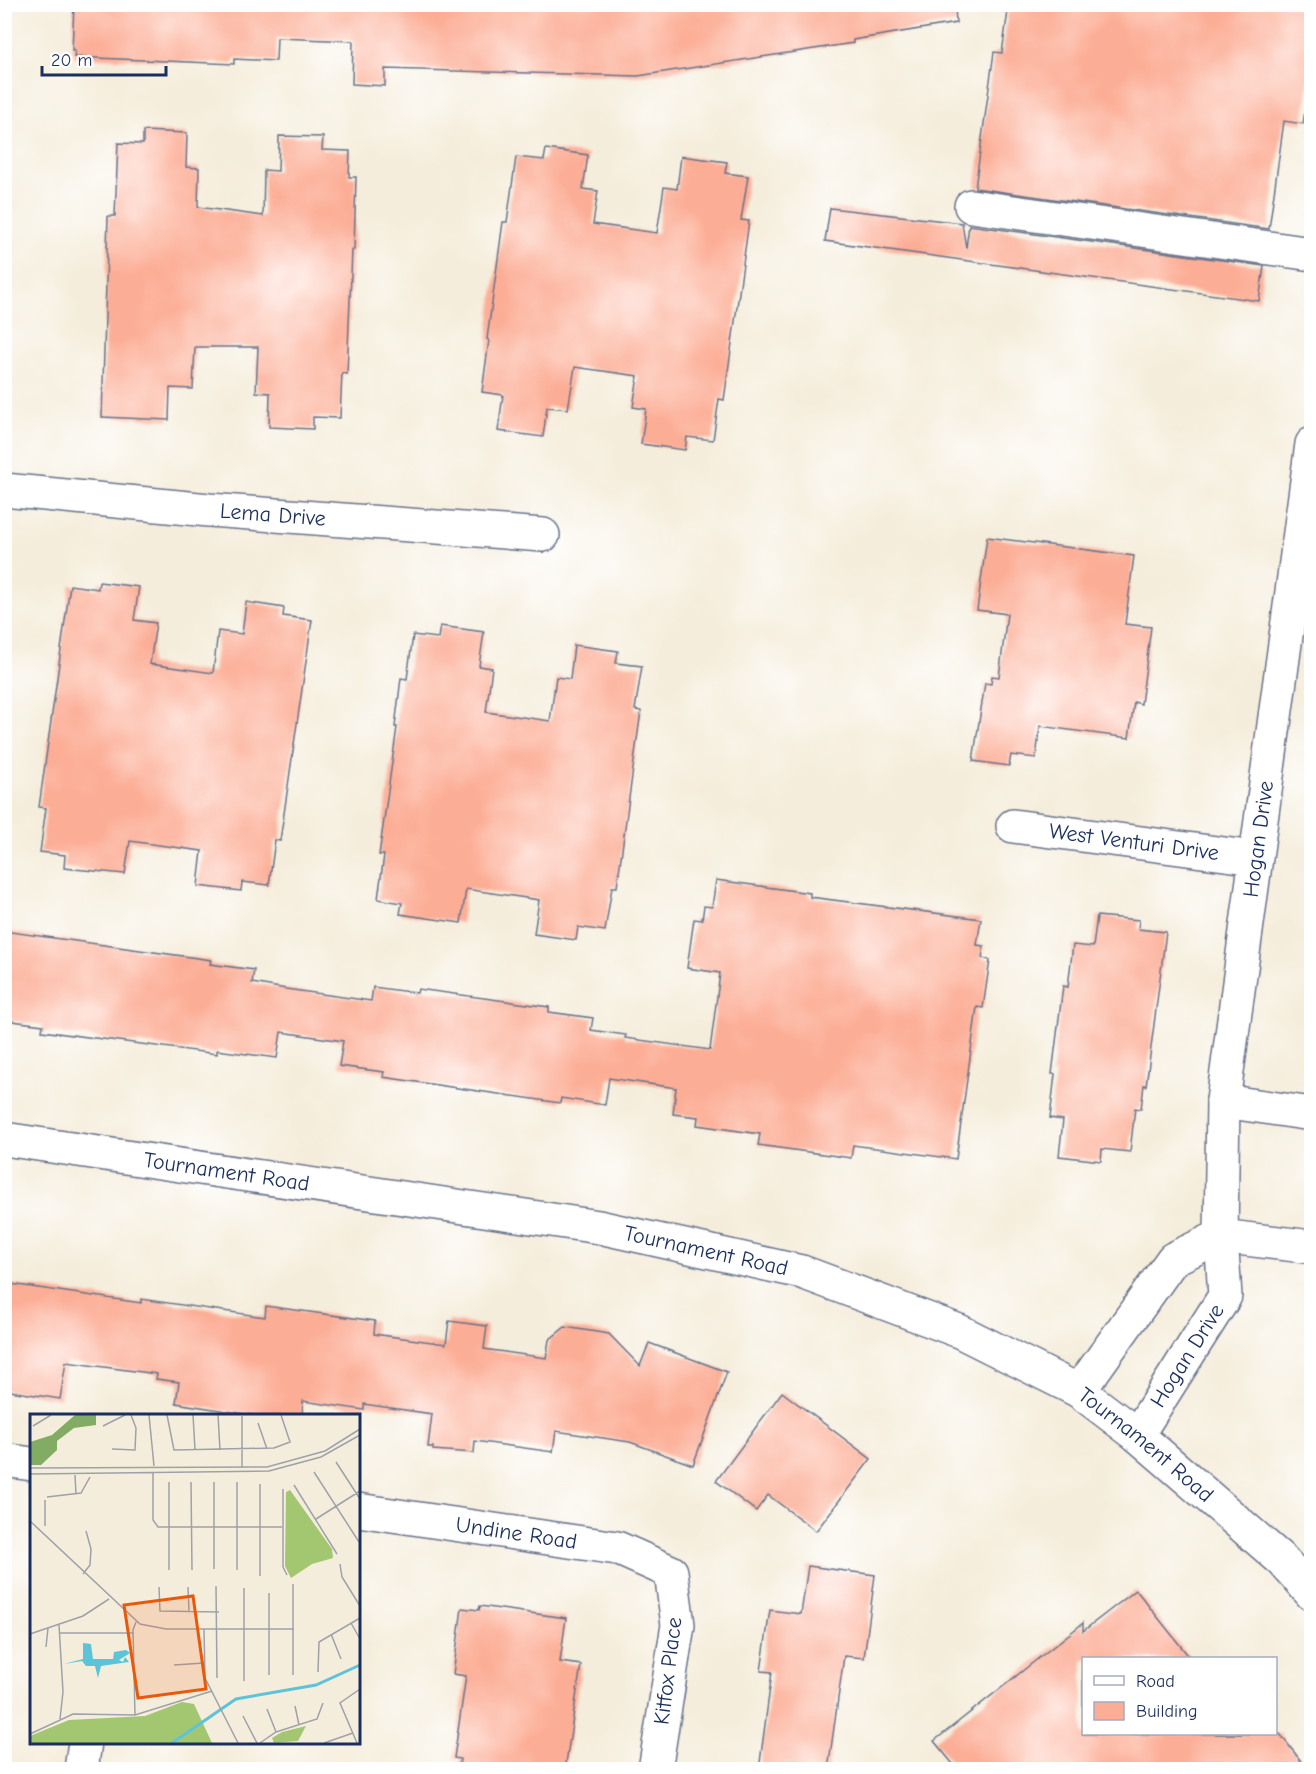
<svg xmlns="http://www.w3.org/2000/svg" width="1316" height="1774" font-family="'Comic Neue',sans-serif">
<style>
.building{fill:#fcad95}
.lines{fill:none;stroke-linecap:round;stroke-linejoin:round}
.minor-casing{stroke:#67728a;stroke-width:36}
.minor{stroke:#fff;stroke-width:33}
.labels{text-anchor:middle;dominant-baseline:central;stroke-width:5;stroke-linejoin:round;paint-order:stroke}
.street-label{font-size:22px;fill:#1b2f5e;stroke:#fff}
.inset-river{fill:none;stroke:#5cc3d9;stroke-width:3}
.inset-road{fill:none;stroke:#9ea1a9;stroke-width:1.5}
.view{fill:#e8590c;fill-opacity:0.15;stroke:#e8590c;stroke-width:3}
.inset-edge{fill:none;stroke:#1b2f5e;stroke-width:3}
</style>
<rect width="100%" height="100%" fill="#fff"/>
<filter id="ink" filterUnits="userSpaceOnUse"><feTurbulence type="fractalNoise" baseFrequency=".0167" numOctaves="2"/><feDisplacementMap in="SourceGraphic" scale="12" xChannelSelector="R" yChannelSelector="G"/><feConvolveMatrix kernelMatrix="1 2 1 2 8 2 1 2 1" color-interpolation-filters="sRGB"/></filter>
<filter id="wash" filterUnits="userSpaceOnUse"><feTurbulence type="fractalNoise" baseFrequency=".008" numOctaves="4" result="noise"/><feDisplacementMap in="SourceGraphic" scale="24" xChannelSelector="R" yChannelSelector="G"/><feGaussianBlur stdDeviation="1.35" result="paint"/><feColorMatrix in="noise" values="0 0 0 0 0 0 0 0 0 0 0 0 0 0 0 0 0 1.4 0 .05"/><feComposite in="paint" operator="in"/></filter>
<g filter="url(#wash)">
<rect width="100%" height="100%" fill="#f5eddb"/>
<g id="blocks">
<!-- building -->
<g class="building">
<path d="M74,4H955L956,23L853,40V43L638,76L385,69V86L352,84L353,41L277,38L276,61L234,59V64L74,57L75,51H72Z"/>
<path d="M1009,4H1277L1311,9V67L1303,124L1284,121L1269,229L975,188L994,52L1002,53Z"/>
<path d="M143,131L187,133L186,167L199,168L198,207L263,216L264,170L278,171L279,136L323,137L322,150L350,151L349,177H356L354,250H352L347,374L342,373L340,418L313,417V429L269,427L270,393L256,392L258,347H195L193,389L170,388L169,420L102,417L108,216H115L118,143L143,144Z"/>
<path d="M546,149L588,155L583,189L598,191L593,224L657,233L664,187L677,189L681,156L727,162L725,173L748,176L741,220L749,221L724,400L719,399L713,440L687,437L685,450L641,444L646,409L633,407L638,376L575,367L568,409L547,407L543,437L498,431L503,395L482,392L489,340L487,339L503,222H507L516,157L544,160Z"/>
<path d="M830,208L962,223L966,248L969,225L1264,266L1259,301L825,241Z"/>
<path d="M987,537L1134,556L1125,624L1151,627L1141,704L1134,702L1129,738L1040,726L1036,758L1011,755L1009,766L973,761L985,683L991,684L992,676L999,677L1007,614L977,610Z"/>
<path d="M99,582L139,587L134,620L156,623L150,664L213,673L218,631L242,634L246,602L284,608L283,616L312,620L280,841L275,840L269,885L242,882L241,891L198,886L202,851L130,841L125,874L64,868L65,855L40,852L46,808L39,807L70,585L98,589Z"/>
<path d="M440,626L484,632L479,666L492,668L486,712L550,721L556,677L570,679L574,645L618,651L616,663L642,666L635,710L641,711L629,798L617,887H612L605,931L578,927L576,940L534,934L539,900L466,889L461,923L400,914L402,903L378,899L384,855H379L397,727H395L401,678L407,679L413,635L438,638Z"/>
<path d="M716,880L810,893V897L981,919L977,945L984,946L982,958L990,960L983,1008L977,1007L956,1159L853,1145L851,1158L758,1145L760,1134L697,1125L698,1117L673,1114L676,1088L609,1078L605,1105L561,1098L560,1103L383,1077L384,1072L339,1066L343,1041L281,1032L277,1058L217,1050V1054L42,1031L43,1025L4,1020V931L211,960L210,964L254,970L252,983L286,989L371,1001L373,987L417,993L418,989L549,1007V1012L593,1018L591,1030L626,1035L625,1038L710,1050L720,973L687,968L694,919L702,920L704,906L712,907Z"/>
<path d="M1097,916L1139,920L1138,929L1166,932L1146,1086L1144,1085L1141,1109L1135,1108L1130,1152L1102,1149L1101,1161L1059,1156L1063,1120L1050,1118L1055,1074H1052L1063,986L1068,987L1073,945L1093,947Z"/>
<path d="M4,1283L141,1303V1299L265,1317L266,1306L375,1321L374,1334L446,1344L449,1321L487,1326L484,1349L546,1358L549,1340L565,1327L609,1334L640,1366L649,1343L727,1372L693,1465L630,1442L556,1431L553,1452L475,1441L474,1453L433,1450V1447H428L432,1414L364,1404V1410L303,1401L302,1416H258L176,1403L179,1382L156,1379L157,1374L66,1362L60,1399L4,1390Z"/>
<path d="M782,1392L871,1459L816,1531L768,1495L756,1511L716,1481Z"/>
<path d="M808,1566L875,1575L864,1658L844,1656L828,1770H759L772,1672L761,1671L770,1610L801,1614Z"/>
<path d="M1136,1590L1191,1659H1083V1734H1280L1308,1770H958L934,1741L1083,1623V1631Z"/>
<path d="M480,1606L566,1618L560,1662L581,1665L565,1770H458L460,1759L454,1758L466,1676L453,1674L462,1608L479,1610Z"/>
</g>
</g>
</g>
<g filter="url(#ink)">
<use href="#blocks" fill-opacity="0" stroke="#67728a" stroke-width="1.5"/>
<g class="lines">
<!-- minor casing -->
<g class="minor-casing">
<g id="minor">
<path d="M971,206L1312,254"/>
<path id="s1" d="M4,490L209,510L543,535"/>
<path id="s2" d="M1013,826L1255,858"/>
<path d="M1223,1101L1312,1114"/>
<path id="s3" d="M4,1139L599,1227L802,1272L959,1331L1079,1391L1137,1435L1283,1561L1312,1594"/>
<path d="M1221,1236L1312,1247"/>
<path d="M1079,1391L1173,1259L1221,1236"/>
<path id="s4" d="M1137,1435L1225,1296L1221,1236L1223,1101L1312,444"/>
<path d="M4,1460L32,1464"/>
<path id="s5" d="M358,1510L617,1548L671,1572L678,1625L655,1770"/>
<path d="M81,1770L85,1742"/>
</g>
</g>
<!-- minor -->
<use href="#minor" class="minor"/>
</g>
</g>
<g class="labels">
<!-- street labels -->
<g class="street-label">
<text stroke="none"><textPath href="#s1" startOffset="270">Lema Drive</textPath></text>
<text stroke="none"><textPath href="#s4" startOffset="624">Hogan Drive</textPath></text>
<text stroke="none"><textPath href="#s2" startOffset="122">West Venturi Drive</textPath></text>
<text stroke="none"><textPath href="#s3" startOffset="225">Tournament Road</textPath></text>
<text stroke="none"><textPath href="#s3" startOffset="711">Tournament Road</textPath></text>
<text stroke="none"><textPath href="#s4" startOffset="94">Hogan Drive</textPath></text>
<text stroke="none"><textPath href="#s3" startOffset="1197">Tournament Road</textPath></text>
<text stroke="none"><textPath href="#s5" startOffset="160">Undine Road</textPath></text>
<text transform="translate(668 1671) rotate(-83)">Kitfox Place</text>
</g>
</g>
<!-- overview -->
<g transform="translate(30 1414)">
<rect width="330" height="330" fill="#f5eddb"/>
<path d="M260,76L302,135L303,144L282,150L261,164L255,152L256,78ZM152,288L164,290L182,329H0V322L39,306L115,302ZM276,312L268,327L244,329L242,324L252,318Z" fill="#a3c771"/>
<path d="M45,1H66V11L44,14L27,27V36L11,51H0V28L22,21Z" fill="#82ac63"/>
<path d="M53,229L61,230L63,245H83L84,238L96,236L100,239L89,246L93,248L95,243L99,248L71,252L68,264L65,252H56L52,247L34,250L53,245Z" fill="#5cc3d9"/>
<path class="inset-river" d="M142,329L206,285L286,271L330,251"/>
<path class="inset-road" d="M119,1L124,52M137,1L144,36L244,34L260,28L251,1M163,1L165,36M188,1L190,36M228,9L237,35M3,12L21,1M73,12L95,1M82,35L105,36L106,14L101,1M306,48L330,85M0,54L237,53L295,37L330,15M212,54V2M284,58L329,128M123,59V106L128,113H252M0,60L239,57L291,43L330,21M45,61L46,80M161,68L162,156M184,68V155M230,70V162M264,71L307,140M253,75V153L257,161M17,83L51,79L60,63M15,86V112M286,105L330,77M0,107L110,210L136,215H264M310,150L312,163L330,192M139,156V68M207,156V68M53,160L60,151L61,135L56,117M263,170V261M186,172L187,264M129,173L130,197L189,198M158,173L159,198M214,174V267M321,209L330,225M29,211L33,278L30,305M174,215L175,264L208,329M30,219H103M0,220L53,202L79,185M301,220L311,245M16,233L18,214M144,251L174,249M288,258L289,228L330,204M239,261V179M265,292L269,311M237,295L246,318M105,301L103,216L106,208M213,302L227,329M0,320L43,300L105,301L182,277M230,329L246,318L287,305L293,289M294,329L323,319M327,329L310,289L330,275"/>
<path class="view" d="M163,182L176,275L108,284L94,191Z"/>
<rect width="330" height="330" class="inset-edge"/>
</g>
<!-- margin -->
<rect width="1316" height="1774" fill="none" stroke="#fff" stroke-width="24"/>
<!-- legend -->
<rect x="1082" y="1657" width="195" height="78" fill="#ffffff" stroke="#a4acbf" stroke-width="1.5"/>
<rect x="1094" y="1676" width="30" height="9" fill="#ffffff" stroke="#a4acbf" stroke-width="1.5"/>
<text x="1136" y="1687" font-size="18" fill="#1b2f5e">Road</text>
<rect x="1094" y="1702" width="30" height="18" fill="#fcad95" stroke="#a4acbf" stroke-width="1.5"/>
<text x="1136" y="1717" font-size="18" fill="#1b2f5e">Building</text>
<!-- scale -->
<path d="M42 66v9h124v-9" fill="none" stroke="#1b2f5e" stroke-width="3"/>
<text x="51" y="66" font-size="18" fill="#1b2f5e" stroke="#ffffff" stroke-width="4.5" paint-order="stroke">20 m</text>
</svg>
